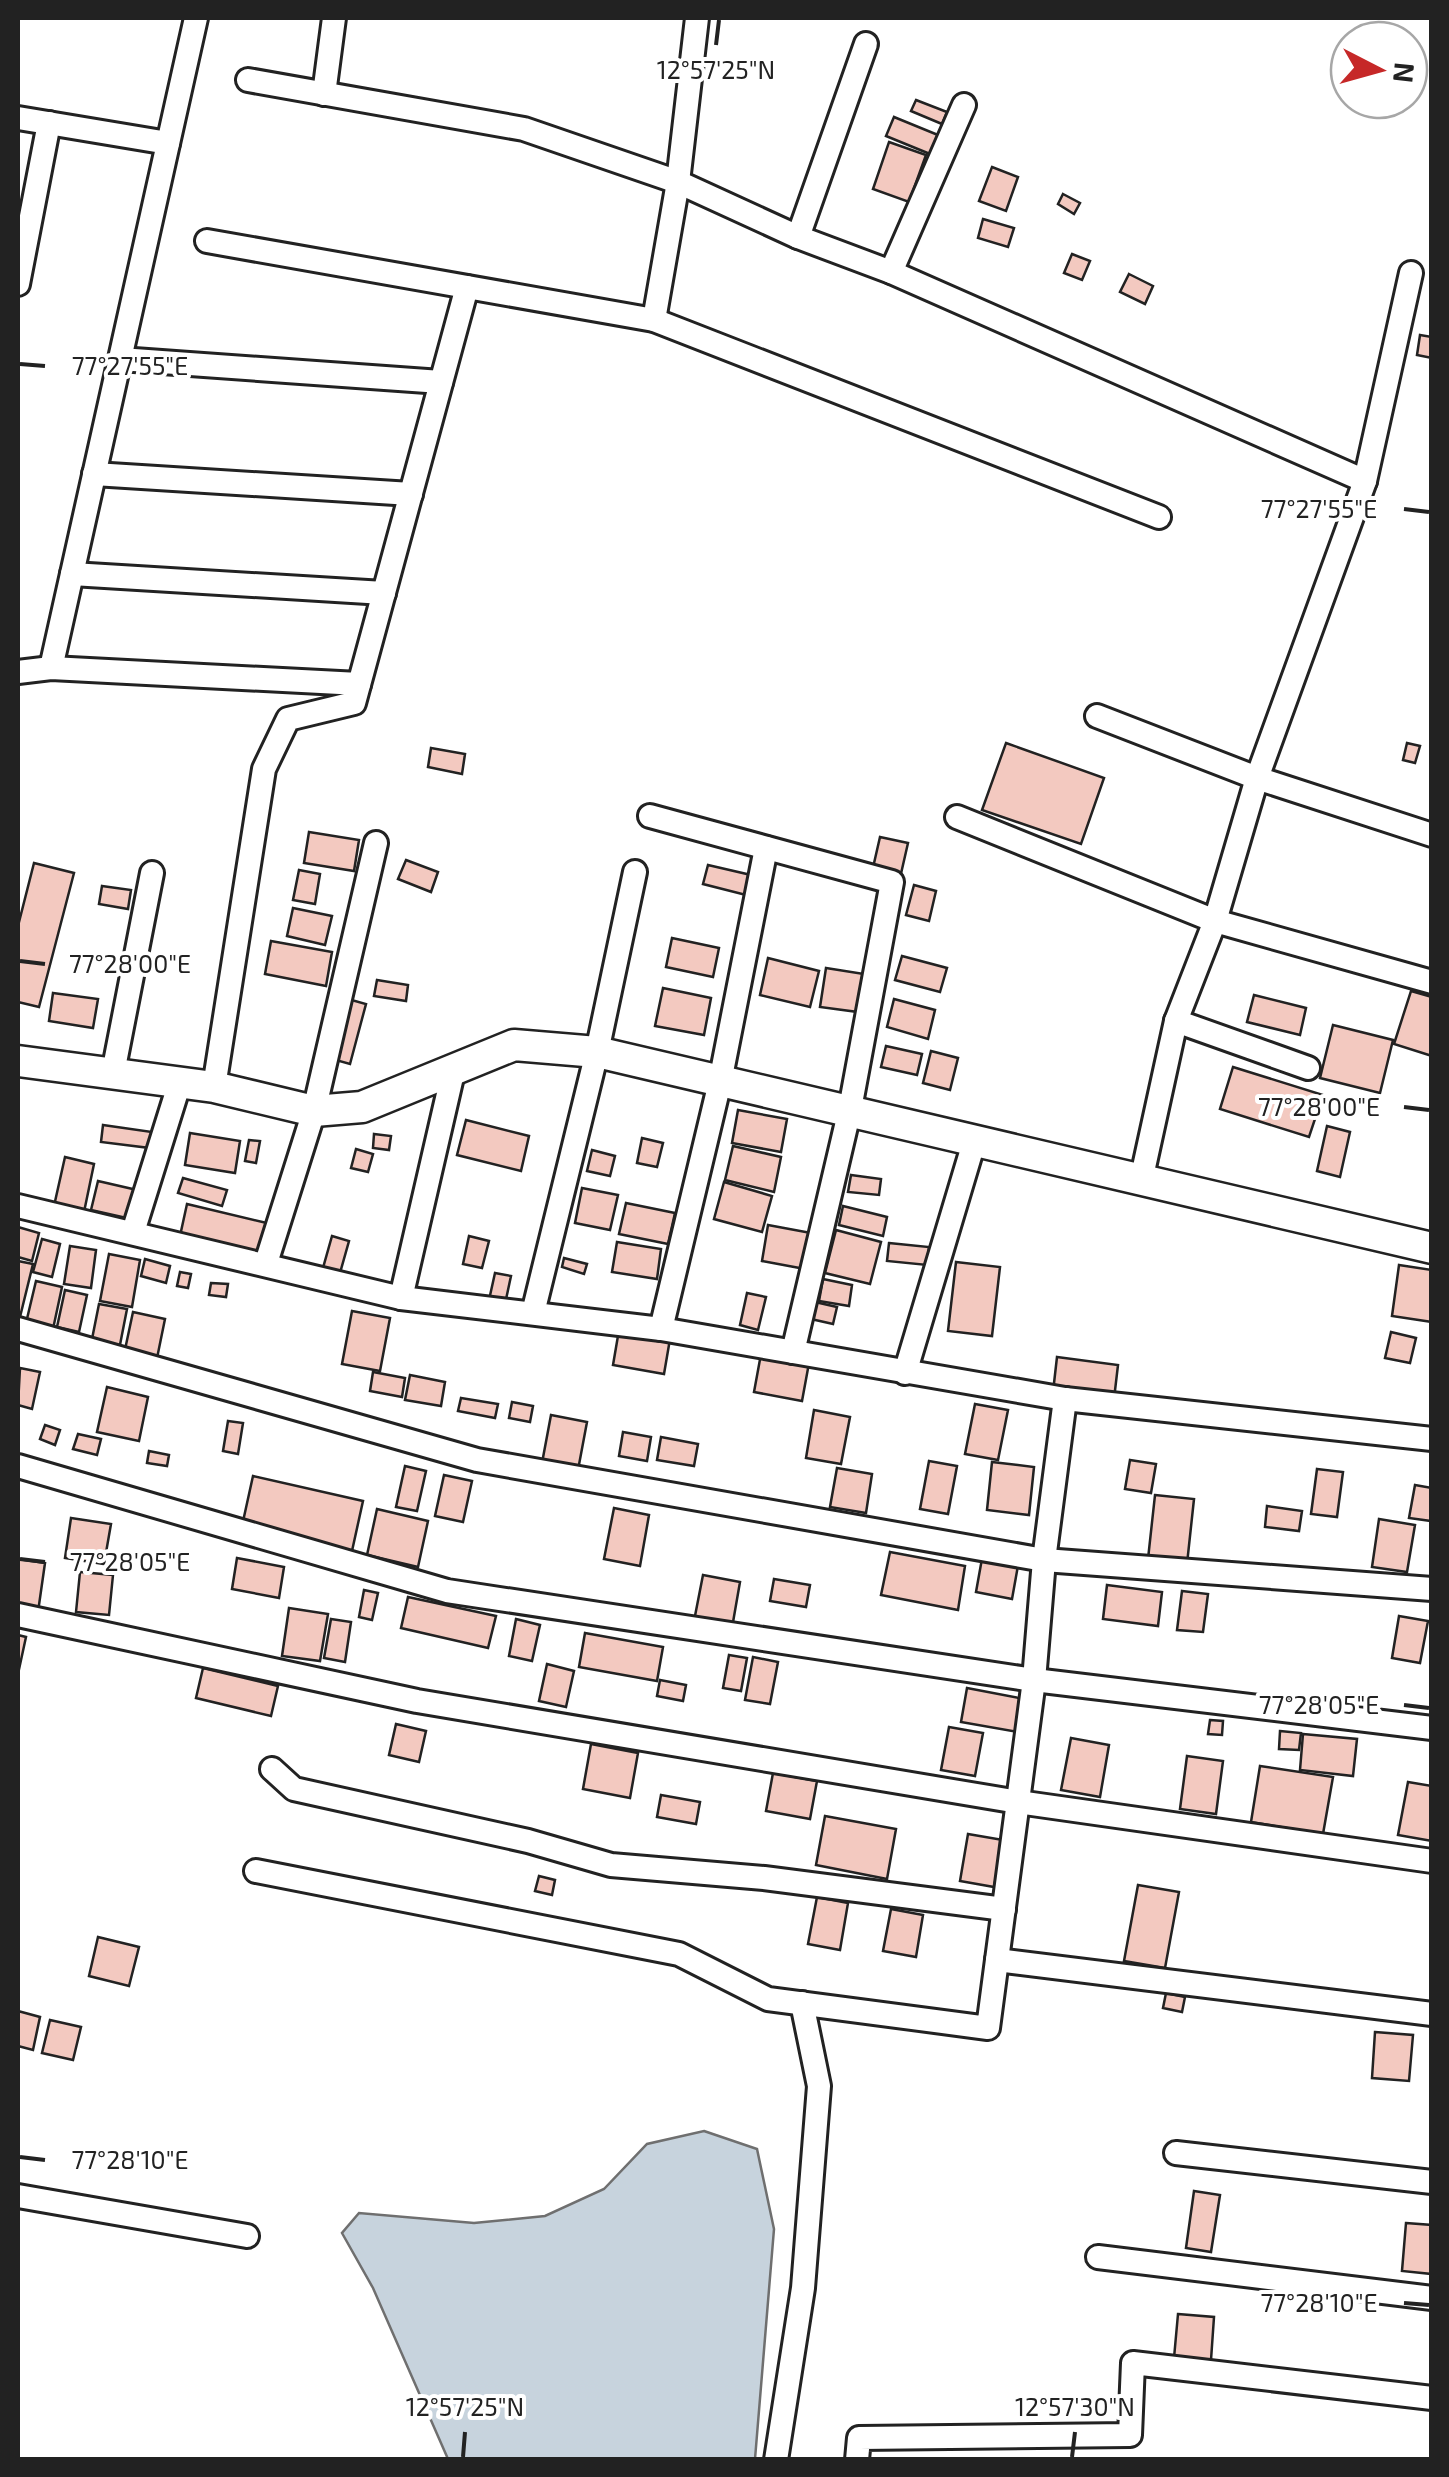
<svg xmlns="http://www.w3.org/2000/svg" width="1449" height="2477" font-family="'Exo 2',sans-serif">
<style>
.water{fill:#c7d3dd;stroke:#6f6f6f;stroke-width:2.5}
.building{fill:#f3c9c0;stroke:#222;stroke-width:2.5}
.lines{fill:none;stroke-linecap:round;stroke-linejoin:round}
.minor-casing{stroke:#222;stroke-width:28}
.tertiary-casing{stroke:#222;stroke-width:35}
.minor{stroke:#fff;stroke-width:22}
.tertiary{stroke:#fff;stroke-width:30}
.ticks{fill:none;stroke:#222;stroke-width:4}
.ticks-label{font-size:25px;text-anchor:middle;fill:#222;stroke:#fff;stroke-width:8;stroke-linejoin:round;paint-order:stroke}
</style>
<rect width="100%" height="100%" fill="#fff"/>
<!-- water -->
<path class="water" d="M704,2131L757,2149L774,2229L755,2459H448L373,2288L342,2233L359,2213L474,2223L545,2216L604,2189L647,2144Z"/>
<!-- building -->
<g class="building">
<path d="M916,100L947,112L942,124L911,111Z"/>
<path d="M894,117L938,135L930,154L886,136Z"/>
<path d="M889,142L926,155L909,202L873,189Z"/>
<path d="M992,167L1018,177L1006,211L979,201Z"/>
<path d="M1063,194L1080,203L1074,214L1058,204Z"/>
<path d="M983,219L1014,228L1008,247L978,238Z"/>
<path d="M1072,254L1090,261L1082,280L1064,273Z"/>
<path d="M1129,274L1153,286L1145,304L1120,292Z"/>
<path d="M1420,335L1432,337V358L1417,355Z"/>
<path d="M1006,743L1104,778L1081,844L982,810Z"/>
<path d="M1407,743L1420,746L1415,763L1403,760Z"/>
<path d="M431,748L465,754L462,774L428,767Z"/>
<path d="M309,832L359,840L354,871L304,863Z"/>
<path d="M880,837L908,843L900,878L872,872Z"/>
<path d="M406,860L438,872L431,892L398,879Z"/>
<path d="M34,863L74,873L39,1007L18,1002V926Z"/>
<path d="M708,865L751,875L746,895L703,884Z"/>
<path d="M299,870L320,874L315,904L293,900Z"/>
<path d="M914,885L936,891L929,921L906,915Z"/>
<path d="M102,886L131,890L128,909L99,904Z"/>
<path d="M293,908L332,916L325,945L287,936Z"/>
<path d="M672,938L719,948L713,977L666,967Z"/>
<path d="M271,941L332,952L326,986L265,974Z"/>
<path d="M902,956L947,968L940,992L895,980Z"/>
<path d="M768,958L819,971L810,1007L760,995Z"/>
<path d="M826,968L864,974L858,1012L820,1007Z"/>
<path d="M377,980L408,985L406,1001L374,996Z"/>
<path d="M663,988L711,998L704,1035L655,1026Z"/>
<path d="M1411,991L1432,997V1056L1394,1044Z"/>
<path d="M53,993L98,999L93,1028L49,1021Z"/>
<path d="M1254,995L1306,1008L1300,1035L1247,1022Z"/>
<path d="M348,999L366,1004L350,1064L332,1059Z"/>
<path d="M894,999L935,1010L928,1039L887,1027Z"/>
<path d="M1333,1025L1393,1040L1380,1093L1320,1078Z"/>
<path d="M886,1046L922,1054L917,1075L881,1067Z"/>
<path d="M931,1051L958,1058L950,1090L923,1083Z"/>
<path d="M1233,1067L1323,1095L1309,1137L1220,1109Z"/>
<path d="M738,1110L787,1119L781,1152L732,1143Z"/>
<path d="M466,1120L529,1136L521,1171L457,1155Z"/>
<path d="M103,1125L152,1132L150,1148L101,1142Z"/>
<path d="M1327,1126L1350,1132L1340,1177L1317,1171Z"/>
<path d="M190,1133L240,1141L235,1173L185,1165Z"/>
<path d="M374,1134L391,1136L389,1150L373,1148Z"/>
<path d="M642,1138L663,1143L657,1167L637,1163Z"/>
<path d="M249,1140L260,1141L256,1163L245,1161Z"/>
<path d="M733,1146L781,1157L774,1192L725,1180Z"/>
<path d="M356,1149L373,1154L368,1172L351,1168Z"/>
<path d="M592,1150L615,1156L610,1176L587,1171Z"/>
<path d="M65,1157L94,1164L84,1212L54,1206Z"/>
<path d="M851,1175L881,1179L879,1195L848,1192Z"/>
<path d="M183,1178L227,1190L222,1206L178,1193Z"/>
<path d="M98,1181L137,1190L131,1219L91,1210Z"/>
<path d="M724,1182L772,1196L762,1232L714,1219Z"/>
<path d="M582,1188L618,1195L610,1230L575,1223Z"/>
<path d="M626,1203L675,1213L668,1244L619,1234Z"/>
<path d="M187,1204L271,1224L264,1256L180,1236Z"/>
<path d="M843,1206L887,1217L883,1236L839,1225Z"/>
<path d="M768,1225L811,1233L805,1269L762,1261Z"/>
<path d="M18,1227L39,1233L32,1261L18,1257Z"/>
<path d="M836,1230L881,1242L870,1284L825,1273Z"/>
<path d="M332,1236L349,1241L340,1273L323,1268Z"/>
<path d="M469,1236L489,1241L482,1268L463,1264Z"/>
<path d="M42,1239L60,1244L52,1277L33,1272Z"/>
<path d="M617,1242L661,1249L657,1279L612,1272Z"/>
<path d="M889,1243L929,1247L927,1265L887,1261Z"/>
<path d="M70,1246L96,1250L91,1288L64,1284Z"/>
<path d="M109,1254L140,1260L132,1307L100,1301Z"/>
<path d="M564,1258L587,1264L584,1274L562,1267Z"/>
<path d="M145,1259L170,1266L166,1283L141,1276Z"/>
<path d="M18,1261L33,1264L19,1321L18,1320Z"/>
<path d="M956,1262L1000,1267L992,1336L948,1331Z"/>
<path d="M1399,1265L1432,1270V1322L1392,1316Z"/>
<path d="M180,1272L191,1274L188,1288L177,1286Z"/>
<path d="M495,1273L511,1276L505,1304L489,1300Z"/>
<path d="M823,1279L852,1285L849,1306L819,1301Z"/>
<path d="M36,1281L62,1287L53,1329L26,1323Z"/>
<path d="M211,1283L228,1284L226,1297L209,1295Z"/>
<path d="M65,1290L87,1295L79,1332L57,1327Z"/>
<path d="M747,1293L766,1297L758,1330L740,1325Z"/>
<path d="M815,1302L837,1307L833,1324L811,1319Z"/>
<path d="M99,1304L127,1309L118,1355L90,1349Z"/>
<path d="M352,1311L390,1318L380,1371L342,1364Z"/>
<path d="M133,1312L165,1319L155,1368L123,1359Z"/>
<path d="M619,1330L670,1339L664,1374L613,1365Z"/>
<path d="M1391,1332L1416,1338L1410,1363L1385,1358Z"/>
<path d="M761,1354L809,1363L802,1401L754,1392Z"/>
<path d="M1057,1357L1118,1365L1114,1399L1053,1392Z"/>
<path d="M20,1368L40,1372L32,1409L18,1405Z"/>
<path d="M373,1372L405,1378L402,1397L370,1391Z"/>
<path d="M410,1375L445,1382L441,1406L405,1400Z"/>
<path d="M107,1387L148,1397L139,1441L97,1432Z"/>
<path d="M461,1398L498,1404L495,1418L458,1411Z"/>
<path d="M512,1402L533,1406L530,1422L509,1418Z"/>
<path d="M975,1404L1008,1410L998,1460L965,1454Z"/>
<path d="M814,1410L850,1417L841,1464L806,1458Z"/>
<path d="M551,1415L587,1422L578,1470L542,1463Z"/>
<path d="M228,1421L243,1423L238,1454L223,1451Z"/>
<path d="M45,1425L60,1430L55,1445L40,1439Z"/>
<path d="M623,1432L651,1437L647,1461L619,1456Z"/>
<path d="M78,1434L101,1439L97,1455L73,1449Z"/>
<path d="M661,1437L698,1444L694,1466L657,1460Z"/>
<path d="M149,1451L169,1455L167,1466L147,1463Z"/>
<path d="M1130,1460L1156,1464L1151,1493L1125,1489Z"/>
<path d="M929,1461L957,1466L948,1514L920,1509Z"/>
<path d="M992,1462L1034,1467L1029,1515L987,1510Z"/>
<path d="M405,1466L426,1471L417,1511L396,1507Z"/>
<path d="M837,1468L872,1474L866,1513L830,1507Z"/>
<path d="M1317,1469L1343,1472L1337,1517L1311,1514Z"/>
<path d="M444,1475L472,1481L463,1522L435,1516Z"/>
<path d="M253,1476L363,1501L352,1551L242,1526Z"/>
<path d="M1415,1485L1432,1488L1431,1521L1409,1518Z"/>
<path d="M1155,1495L1194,1499L1187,1564L1148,1559Z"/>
<path d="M1267,1506L1302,1511L1299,1531L1265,1527Z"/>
<path d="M614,1508L649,1515L640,1566L604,1559Z"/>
<path d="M377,1509L428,1521L418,1567L367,1555Z"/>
<path d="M71,1518L111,1524L104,1564L65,1558Z"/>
<path d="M1379,1519L1415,1525L1407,1572L1372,1567Z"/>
<path d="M890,1552L965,1566L958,1610L881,1595Z"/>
<path d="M983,1553L1019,1560L1012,1599L976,1592Z"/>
<path d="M237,1558L284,1567L279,1598L232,1589Z"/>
<path d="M18,1559L45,1563L38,1612L18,1609Z"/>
<path d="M80,1572L113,1575L109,1615L76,1612Z"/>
<path d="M703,1575L740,1582L732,1628L694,1621Z"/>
<path d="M774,1579L810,1585L806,1607L770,1601Z"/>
<path d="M1107,1585L1162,1592L1158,1626L1103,1619Z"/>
<path d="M364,1590L378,1593L372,1620L359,1617Z"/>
<path d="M1182,1591L1208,1594L1203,1632L1177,1630Z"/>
<path d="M408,1597L496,1616L488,1648L401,1628Z"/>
<path d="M289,1608L328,1614L320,1661L282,1656Z"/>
<path d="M1399,1616L1428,1621L1420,1663L1392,1658Z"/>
<path d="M331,1619L351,1622L345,1662L324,1658Z"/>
<path d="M516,1619L540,1625L532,1661L509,1656Z"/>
<path d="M585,1633L663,1647L657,1681L579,1667Z"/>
<path d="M18,1635L26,1637L18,1674Z"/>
<path d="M729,1655L747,1658L741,1691L723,1688Z"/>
<path d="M753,1657L778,1662L770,1704L745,1700Z"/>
<path d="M547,1664L574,1671L566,1707L539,1701Z"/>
<path d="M203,1668L278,1686L271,1716L196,1698Z"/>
<path d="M660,1680L686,1685L683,1701L657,1696Z"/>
<path d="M967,1688L1024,1699L1018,1732L961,1722Z"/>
<path d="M1210,1720L1223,1721L1222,1735L1208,1734Z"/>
<path d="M396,1724L426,1731L419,1762L389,1755Z"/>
<path d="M949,1727L983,1733L975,1776L941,1770Z"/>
<path d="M1280,1731L1301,1733L1299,1750L1279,1749Z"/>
<path d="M1303,1734L1357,1739L1353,1776L1300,1770Z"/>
<path d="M1071,1738L1109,1745L1100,1797L1061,1790Z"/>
<path d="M591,1744L638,1753L630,1798L583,1789Z"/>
<path d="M1187,1756L1223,1761L1216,1814L1180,1809Z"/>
<path d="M1260,1766L1333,1777L1323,1834L1251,1822Z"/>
<path d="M773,1773L817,1781L810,1819L766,1811Z"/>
<path d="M1408,1782L1432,1786V1841L1398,1835Z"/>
<path d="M661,1795L700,1802L696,1824L657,1817Z"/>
<path d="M825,1816L896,1829L887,1879L816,1865Z"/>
<path d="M968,1834L1003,1840L994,1887L960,1881Z"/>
<path d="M539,1876L555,1880L552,1895L535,1891Z"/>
<path d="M1138,1885L1179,1892L1165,1968L1124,1961Z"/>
<path d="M817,1897L848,1903L840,1950L808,1944Z"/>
<path d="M891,1909L923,1915L916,1957L883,1951Z"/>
<path d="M98,1937L139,1947L129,1986L89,1976Z"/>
<path d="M1166,1993L1185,1997L1182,2012L1163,2008Z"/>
<path d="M18,2011L40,2017L33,2050L18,2046Z"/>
<path d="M50,2020L81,2027L73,2060L42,2053Z"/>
<path d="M1375,2032L1413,2035L1409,2081L1372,2078Z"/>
<path d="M1194,2191L1220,2195L1211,2252L1186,2248Z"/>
<path d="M1406,2223L1432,2225V2274L1402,2271Z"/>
<path d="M1178,2314L1214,2317L1211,2360L1174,2358Z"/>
</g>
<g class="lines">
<!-- minor casing -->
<g class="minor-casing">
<g id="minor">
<path d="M248,80L524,129L678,182L798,237L891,272L1365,481"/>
<path d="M324,94L334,18"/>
<path d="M18,118L168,143"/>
<path d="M798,237L866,44"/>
<path d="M207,241L654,320L1159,517"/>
<path d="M891,272L964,105"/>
<path d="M18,284L49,123"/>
<path d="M654,320L678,182L697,18"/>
<path d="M120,359L441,382"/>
<path d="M94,474L411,494"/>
<path d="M72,574L384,593"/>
<path d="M51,668L196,18"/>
<path d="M18,672L51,668L359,684"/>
<path d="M1097,716L1257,778L1432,835"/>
<path d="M650,816L892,882L850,1109L793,1352"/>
<path d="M957,817L1215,921L1432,982"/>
<path d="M1176,1021L1308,1068"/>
<path d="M113,1073L152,873"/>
<path d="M214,1087L264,769L288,719L354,703L467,287"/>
<path d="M1141,1181L1176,1021L1215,921L1257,778L1365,481L1411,273"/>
<path d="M18,1206L401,1298L661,1329L1065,1399L1432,1439"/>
<path d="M133,1232L179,1085"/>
<path d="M266,1263L314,1111L376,843"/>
<path d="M401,1298L454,1068"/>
<path d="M533,1313L597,1052L635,872"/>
<path d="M18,1329L477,1460L1044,1560L1432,1589"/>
<path d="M661,1329L720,1082L766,848"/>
<path d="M905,1373L975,1139"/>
<path d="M18,1466L447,1591L1034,1680L1432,1728"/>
<path d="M18,1615L417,1701L1018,1802L1432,1861"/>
<path d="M272,1769L294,1789L528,1841L611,1865L764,1878L1004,1909"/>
<path d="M256,1871L679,1954L768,1999L988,2028L1034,1680L1044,1560L1065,1399"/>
<path d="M997,1960L1432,2014"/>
<path d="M1176,2153L1432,2182"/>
<path d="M18,2196L247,2236"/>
<path d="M1098,2257L1432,2298"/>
<path d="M776,2460L803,2288L819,2086L802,2003"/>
<path d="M857,2460L859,2438L1130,2435L1133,2363L1432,2398"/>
</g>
</g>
<!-- tertiary casing -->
<g class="tertiary-casing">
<path id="tertiary" d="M18,1061L214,1087L314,1111L362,1107L514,1045L597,1052L1432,1248"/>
</g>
<!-- minor -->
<use href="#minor" class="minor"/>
<!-- tertiary -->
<use href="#tertiary" class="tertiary"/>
</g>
<!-- ticks -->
<path class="ticks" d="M716,45L719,20M20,364L45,366M1404,509L1429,512M20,961L45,964M1404,1107L1429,1110M20,1559L45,1562M1404,1705L1429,1708M20,2157L45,2160M1404,2303L1429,2305M463,2457L465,2432M1072,2457L1075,2432"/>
<g class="ticks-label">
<text x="716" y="79">12°57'25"N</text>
<text x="130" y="375">77°27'55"E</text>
<text x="1319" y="518">77°27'55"E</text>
<text x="130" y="973">77°28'00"E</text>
<text x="1319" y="1116">77°28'00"E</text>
<text x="130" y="1571">77°28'05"E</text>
<text x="1319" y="1714">77°28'05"E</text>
<text x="130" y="2169">77°28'10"E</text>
<text x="1319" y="2312">77°28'10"E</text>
<text x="465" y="2416">12°57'25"N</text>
<text x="1075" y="2416">12°57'30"N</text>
</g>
<!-- border -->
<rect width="1449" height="2477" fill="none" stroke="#222222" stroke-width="40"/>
<!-- north arrow -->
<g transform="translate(1379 70) rotate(96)"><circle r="48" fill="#ffffff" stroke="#a7a7a7" stroke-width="2.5"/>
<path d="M0-8L18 38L0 25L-18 38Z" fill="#c62828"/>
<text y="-15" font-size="28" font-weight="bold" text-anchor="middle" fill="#222222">N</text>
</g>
</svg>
